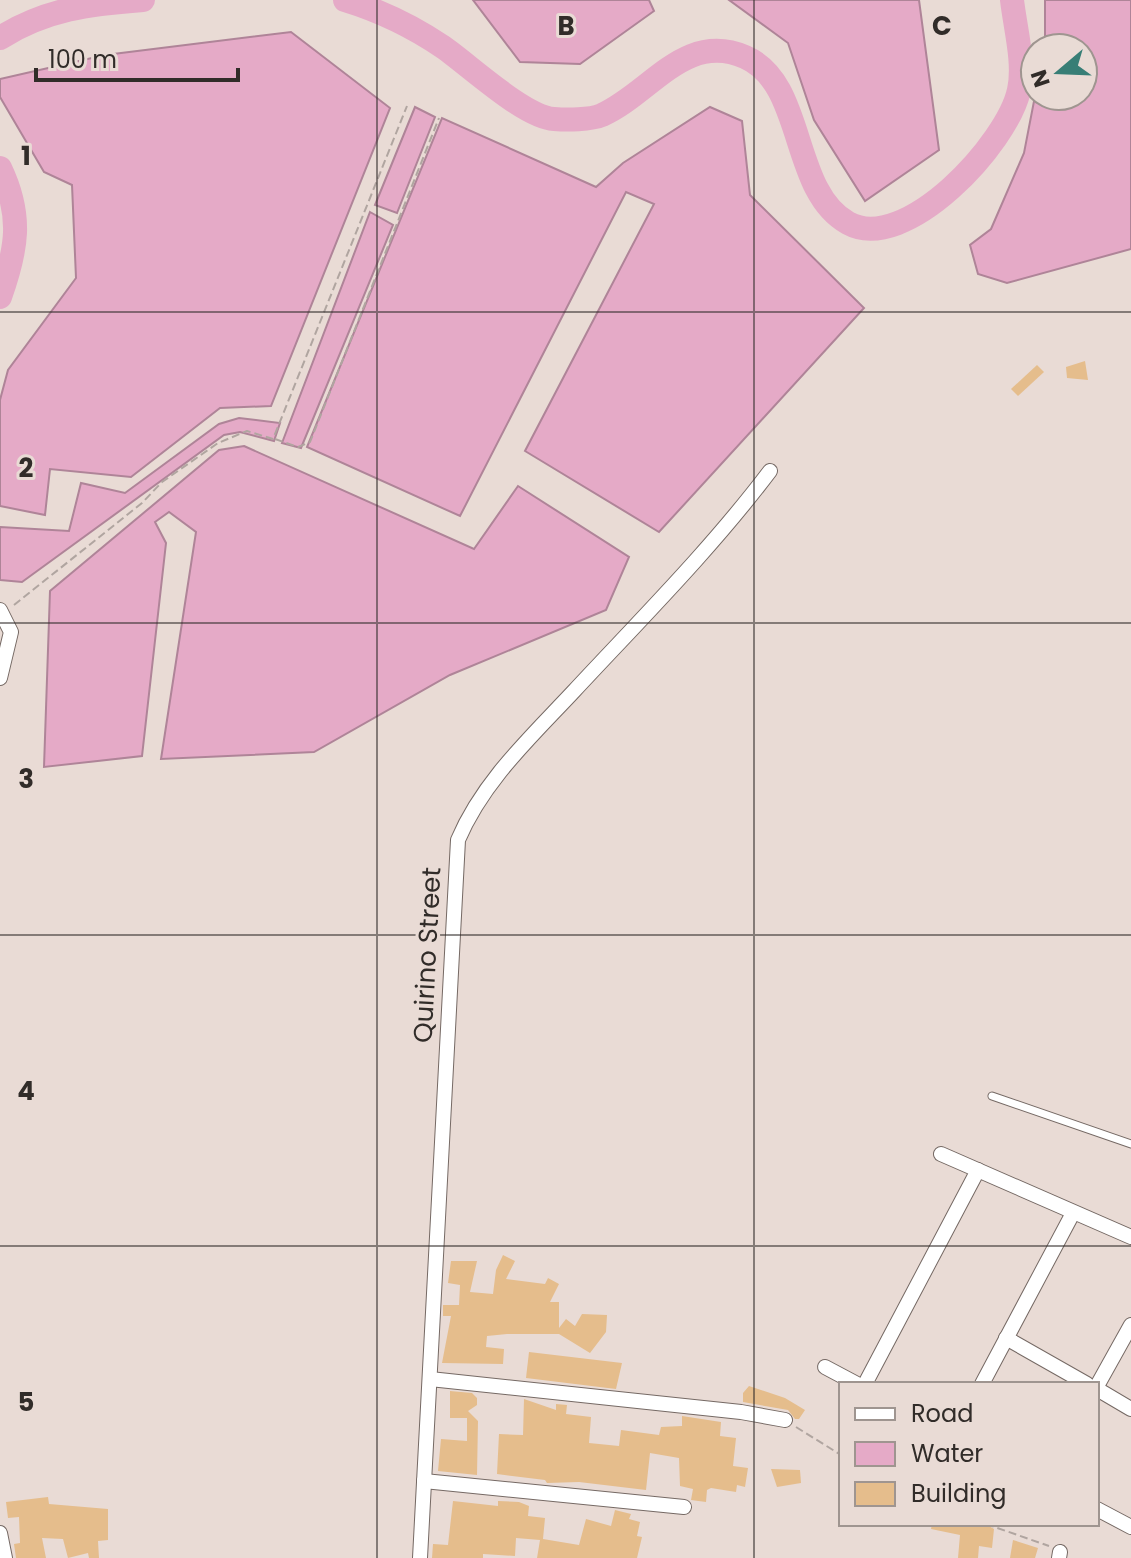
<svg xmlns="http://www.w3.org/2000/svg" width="1131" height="1558" font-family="Poppins,sans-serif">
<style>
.water{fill:#e5aac7;stroke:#af8498;stroke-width:2}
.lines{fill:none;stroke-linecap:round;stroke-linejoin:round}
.river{stroke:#e5aac7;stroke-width:24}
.building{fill:#e5bd8c}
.service-casing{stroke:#756964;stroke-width:9}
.minor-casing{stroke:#756964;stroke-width:16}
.path{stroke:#b0a5a0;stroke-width:2;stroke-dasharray:8 4;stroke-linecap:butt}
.service{stroke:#fff;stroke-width:7}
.minor{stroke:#fff;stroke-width:14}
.grid{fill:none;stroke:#312c29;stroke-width:2;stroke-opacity:0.55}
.labels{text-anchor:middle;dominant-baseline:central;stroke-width:6;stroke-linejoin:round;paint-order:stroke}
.street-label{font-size:26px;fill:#312c29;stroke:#e9dbd5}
.grid-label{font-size:26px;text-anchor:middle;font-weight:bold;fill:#312c29;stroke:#e9dbd5;stroke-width:6;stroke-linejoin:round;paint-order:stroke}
</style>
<rect width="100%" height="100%" fill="#e9dbd5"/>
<!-- water -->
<g class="water">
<path d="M473,0H649L654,11L580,64L520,62Z"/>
<path d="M729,0H919L939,150L865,201L814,120L788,43Z"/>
<path d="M1045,0H1131V249L1007,283L978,274L970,245L991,229L1024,153L1035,96H1083V48H1045Z"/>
<path d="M291,32L390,108L271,406L220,408L131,477L50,469L45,515L0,506V400L8,370L76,278L72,185L44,172L0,97V79L105,55Z"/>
<path d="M415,107L435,117L397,213L375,205Z"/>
<path d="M710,107L742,121L750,195L864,308L659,532L525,451L654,204L626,192L460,516L307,447L442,118L596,187L623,163Z"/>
<path d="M370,212L393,225L301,448L282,443Z"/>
<path d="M239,418L280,423L274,441L240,432L224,435L22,582L0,580V527L69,531L81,483L125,493L219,424Z"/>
<path d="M244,446L474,549L518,486L629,557L606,610L450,675L314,752L161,759L196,532L169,512L155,522L166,543L142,756L44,767L50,591L219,450Z"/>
</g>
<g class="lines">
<!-- river -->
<g class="river">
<path d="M345,0C381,11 412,26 443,47C469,65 524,117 554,119C567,120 590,120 602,115C651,93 685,31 745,57C806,83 790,191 848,223C905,255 1008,143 1019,90C1025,63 1015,27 1012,0"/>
<path d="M0,38C46,9 90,4 143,0"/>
<path d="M0,168C23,216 17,249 0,297"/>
</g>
</g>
<!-- building -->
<g class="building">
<path d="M1085,361L1088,380L1067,378L1066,367Z"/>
<path d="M1037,365L1044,372L1018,396L1011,389Z"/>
<path d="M503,1255L515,1261L506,1279L545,1284L548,1278L559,1284L550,1302H559V1328L566,1319L575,1326L582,1314L607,1315L606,1332L590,1353L559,1334H507L487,1336L486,1347L504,1349L503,1364L442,1363L451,1316H443V1305H459L460,1285L448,1283L451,1261H477L470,1292L493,1294L496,1270Z"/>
<path d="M529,1352L622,1363L616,1389L526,1378Z"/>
<path d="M749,1386L785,1398L805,1410L799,1419H795L788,1410L743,1402V1393Z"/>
<path d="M450,1391L472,1393L477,1398V1405L468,1411L478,1421L477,1475L438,1471L441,1439L467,1441V1418H450Z"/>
<path d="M524,1399L556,1410V1404L567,1405L566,1414L591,1417L589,1443L619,1446L621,1430L659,1435L661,1427L682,1426V1416L721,1422L720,1436L736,1438L733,1466L748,1468L745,1487L737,1485L736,1492L711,1488L707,1490L706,1502L691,1500L693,1489L680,1486L679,1458L650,1453L646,1490L579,1482L547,1483L545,1480L497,1474L499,1434L523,1435Z"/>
<path d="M771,1469L800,1470L801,1483L777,1487Z"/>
<path d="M48,1497L49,1504L108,1509V1540L98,1541L99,1558H89L88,1553L68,1558L63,1539L42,1538L46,1558H16L14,1544L20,1543L19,1517L8,1518L6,1502Z"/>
<path d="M453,1501L498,1506V1501L519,1502L529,1506L528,1516L545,1518L543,1539L579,1545L586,1519L611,1526L615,1510L631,1514L629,1519L640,1522L637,1536L642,1537L637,1558H537L540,1540L516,1538L515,1556L483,1554V1558H432L433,1544L448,1545Z"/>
<path d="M932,1524L989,1526L994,1529L992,1548L979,1546L978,1558H958L960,1535L931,1529Z"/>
<path d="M1013,1540L1038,1548L1035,1558H1010Z"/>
</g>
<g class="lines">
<!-- service casing -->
<g class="service-casing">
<path id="service" d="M992,1096L1131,1144"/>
</g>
<!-- minor casing -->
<g class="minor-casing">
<g id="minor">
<path d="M0,610L11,632L0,678"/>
<path d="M941,1154L1131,1237"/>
<path d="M1006,1338L1087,1384"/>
<path d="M825,1367L857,1384"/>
<path d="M430,1379L741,1412L785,1420"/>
<path d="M865,1384L978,1170"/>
<path d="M982,1384L1073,1213"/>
<path d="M1097,1386L1131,1325"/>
<path d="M1097,1389L1131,1409"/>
<path d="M424,1481L684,1507"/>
<path d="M1097,1509L1131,1527"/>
<path d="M0,1533L5,1558"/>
<path d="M420,1558L458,840C483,781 531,737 574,691C641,619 711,549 770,471"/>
<path d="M1059,1558L1060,1552"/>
</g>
</g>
<!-- path -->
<g class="path">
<path d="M275,439L298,447L310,442L439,118"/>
<path d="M14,605L142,503L162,482L218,443L247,431L273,439L407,106"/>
<path d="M796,1427L841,1455"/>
<path d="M986,1524L1049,1546"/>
</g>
<!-- service -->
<use href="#service" class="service"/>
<!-- minor -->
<use href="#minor" class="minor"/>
</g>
<!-- grid -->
<path class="grid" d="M377,0V1558M754,0V1558M0,312H1131M0,623H1131M0,935H1131M0,1246H1131"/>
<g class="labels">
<!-- street labels -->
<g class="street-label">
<text transform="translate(427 955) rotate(-87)">Quirino Street</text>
</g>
</g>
<g class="grid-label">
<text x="566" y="35">B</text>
<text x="942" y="35">C</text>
<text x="26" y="165">1</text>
<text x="26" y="477">2</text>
<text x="26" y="788">3</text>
<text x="26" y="1100">4</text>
<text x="26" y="1411">5</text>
</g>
<!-- legend -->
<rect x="839" y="1382" width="260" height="144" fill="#e9dbd5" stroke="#9f9590" stroke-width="2"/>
<rect x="855" y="1408" width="40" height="12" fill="#ffffff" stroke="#9f9590" stroke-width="2"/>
<text x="911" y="1422" font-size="24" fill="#312c29">Road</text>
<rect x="855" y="1442" width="40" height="24" fill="#e5aac7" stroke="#9f9590" stroke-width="2"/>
<text x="911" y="1462" font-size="24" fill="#312c29">Water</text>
<rect x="855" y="1482" width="40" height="24" fill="#e5bd8c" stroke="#9f9590" stroke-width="2"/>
<text x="911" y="1502" font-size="24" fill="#312c29">Building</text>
<!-- north arrow -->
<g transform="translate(1059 72) rotate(251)"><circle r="38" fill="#e9dbd5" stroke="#9f9590" stroke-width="2"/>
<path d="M0-6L14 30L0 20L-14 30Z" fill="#387e76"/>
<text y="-12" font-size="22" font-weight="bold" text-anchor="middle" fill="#312c29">N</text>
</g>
<!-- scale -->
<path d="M36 68v12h202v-12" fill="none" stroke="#312c29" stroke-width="4"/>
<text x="48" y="68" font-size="24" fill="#312c29" stroke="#e9dbd5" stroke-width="6" paint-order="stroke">100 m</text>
</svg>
